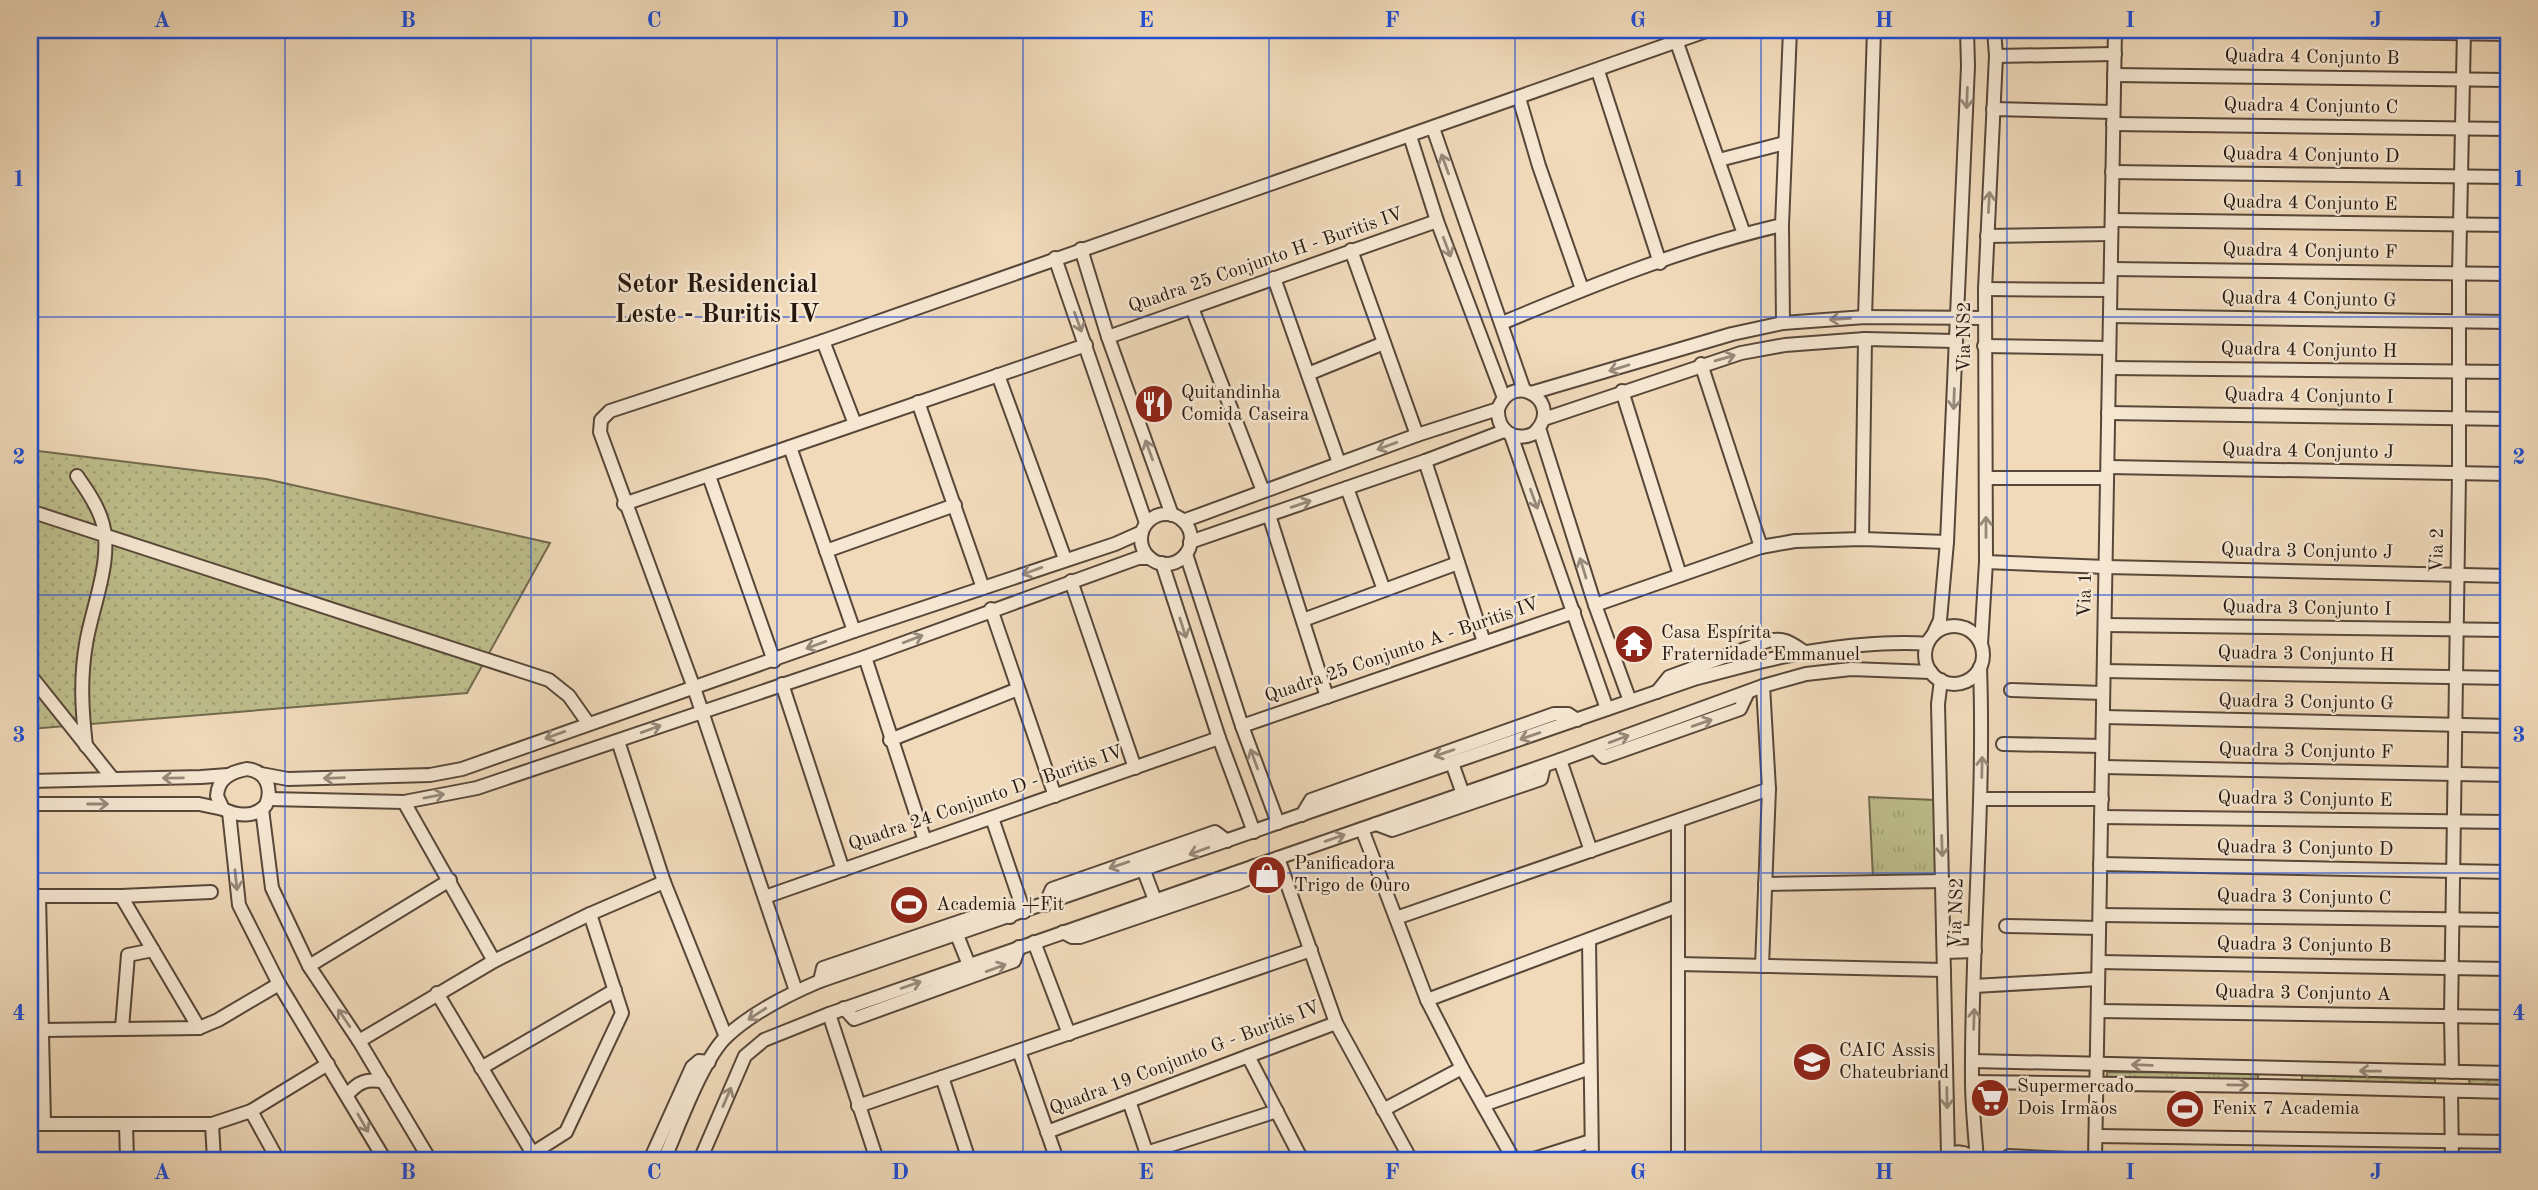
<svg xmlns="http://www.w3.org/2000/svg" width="2538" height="1190" font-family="'Old Standard TT',serif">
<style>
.grass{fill:url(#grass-dots);stroke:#726a4d;stroke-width:2}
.park{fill:url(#park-tufts);stroke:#726a4d;stroke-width:2}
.garden{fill:url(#garden-furrows);stroke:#726a4d;stroke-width:2}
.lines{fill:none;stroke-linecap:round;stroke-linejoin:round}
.minor-casing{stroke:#584739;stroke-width:16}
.minor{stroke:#f5e7d2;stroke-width:12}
.oneway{stroke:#97897a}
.grid{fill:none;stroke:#1d4ed8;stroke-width:2;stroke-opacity:0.55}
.labels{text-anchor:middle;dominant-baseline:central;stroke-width:5;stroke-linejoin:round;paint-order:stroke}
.street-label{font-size:19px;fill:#25160e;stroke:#f5e7d2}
.poi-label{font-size:19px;fill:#25160e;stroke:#f5e7d2;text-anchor:start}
.district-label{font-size:26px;font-weight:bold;fill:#25160e;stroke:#f5e7d2}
.neatline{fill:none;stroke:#1d4ed8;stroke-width:2.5}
.grid-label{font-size:23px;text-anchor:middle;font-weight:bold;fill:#1d4ed8}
</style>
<defs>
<pattern id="grass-dots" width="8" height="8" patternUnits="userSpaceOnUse" patternTransform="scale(1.75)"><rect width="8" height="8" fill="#bebe8c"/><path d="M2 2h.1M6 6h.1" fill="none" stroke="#a3a378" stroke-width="1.8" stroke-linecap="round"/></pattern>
<pattern id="park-tufts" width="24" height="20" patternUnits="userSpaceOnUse" patternTransform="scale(1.75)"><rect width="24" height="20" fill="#bebe8c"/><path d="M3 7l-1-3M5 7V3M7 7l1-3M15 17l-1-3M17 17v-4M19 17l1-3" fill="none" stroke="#a3a378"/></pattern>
<pattern id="garden-furrows" width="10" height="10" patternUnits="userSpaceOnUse" patternTransform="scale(1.75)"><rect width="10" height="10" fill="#bebe8c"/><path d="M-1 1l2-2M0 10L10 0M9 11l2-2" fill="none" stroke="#a3a378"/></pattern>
</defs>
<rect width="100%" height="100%" fill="#f0daba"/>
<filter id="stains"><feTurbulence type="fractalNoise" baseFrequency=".00286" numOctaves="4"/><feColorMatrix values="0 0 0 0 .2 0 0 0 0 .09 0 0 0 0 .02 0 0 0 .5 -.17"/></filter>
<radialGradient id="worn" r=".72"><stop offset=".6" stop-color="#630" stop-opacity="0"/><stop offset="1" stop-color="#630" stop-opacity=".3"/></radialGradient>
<!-- grass -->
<path class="grass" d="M30,450L266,479L550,543L467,693L30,729Z"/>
<!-- park -->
<g class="park">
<path d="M1869,797L1935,800L1938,875L1873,878Z"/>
<path d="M2107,1072L2258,1073V1082L2107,1079Z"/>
</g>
<!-- garden -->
<g class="garden">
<path d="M2302,1075L2435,1079V1088L2302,1083Z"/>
<path d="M2469,1079H2508V1087L2470,1088Z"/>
</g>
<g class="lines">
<!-- minor casing -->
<g class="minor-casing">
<g id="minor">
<path d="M2249,30L2508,34"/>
<path d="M1677,43L1744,234"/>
<path d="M1996,56L2115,54"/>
<path d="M1598,71L1660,263"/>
<path d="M2114,75L2508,80"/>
<path d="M1519,98L1539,166L1582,289"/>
<path d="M1993,109L2113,112"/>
<path d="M2113,124L2508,129"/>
<path d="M1433,128L1524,390"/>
<path d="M1410,136L1437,221L1504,398"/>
<path d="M1719,160L1785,143"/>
<path d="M2112,172L2508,177"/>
<path d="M2112,220L2508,225"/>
<path d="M1987,236L2111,234"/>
<path d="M1081,249L1108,337L1172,515"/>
<path d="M1351,250L1417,435"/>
<path d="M1055,258L1146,523"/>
<path d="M2111,269L2508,274"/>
<path d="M1274,278L1339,463"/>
<path d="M1985,289L2110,290"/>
<path d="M1192,308L1263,491"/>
<path d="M2110,316L2508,322"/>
<path d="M1865,317L1874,30"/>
<path d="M1502,323C1593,285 1686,247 1782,225"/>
<path d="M1783,323L1782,225L1790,30"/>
<path d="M1108,337L1437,221"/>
<path d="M823,341L855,424"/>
<path d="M1984,346L2109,348"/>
<path d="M1701,364L1761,547"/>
<path d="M2109,368L2508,372"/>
<path d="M1308,374L1384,343"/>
<path d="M998,375L1065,559"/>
<path d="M1622,391L1680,575"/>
<path d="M1531,393L1732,334L1783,323L1865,317L1984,318"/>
<path d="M918,402L983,588"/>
<path d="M2108,413L2508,419"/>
<path d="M1544,419L1741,353L1785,345L1865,339L1956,341"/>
<path d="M1539,428L1595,605L1630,701"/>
<path d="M1511,435L1607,709"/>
<path d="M790,447L854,631"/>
<path d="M1425,461L1484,642"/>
<path d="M2108,467L2508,474"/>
<path d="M77,476C86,489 96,503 101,518C115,556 92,606 86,644C80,679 82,711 86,746"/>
<path d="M709,476L774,661"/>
<path d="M1986,478H2107"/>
<path d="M1347,488L1384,590"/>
<path d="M624,504L1086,345"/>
<path d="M30,511L549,680L569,696L588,723"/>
<circle cx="1166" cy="539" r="25"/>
<path d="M1269,515L1327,697"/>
<path d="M1183,521L1417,435L1498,409C1513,368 1567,404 1533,434C1513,442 1497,430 1498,409"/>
<path d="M1862,539L1865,339"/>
<path d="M1190,542L1425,461L1504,431"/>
<path d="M826,551L955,505"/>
<path d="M1186,554L1242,726L1278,823"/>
<path d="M1986,562L2106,567L2508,576"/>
<path d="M1162,563L1219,738L1254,832"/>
<path d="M1071,581L1135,768"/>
<path d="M1595,605L1761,547L1795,541L1862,539L1947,542"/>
<path d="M991,609L1055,796"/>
<path d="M1303,620L1458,563"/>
<path d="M2105,625L2508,630"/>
<circle cx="1954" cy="655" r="29"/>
<path d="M1933,635L1940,620L1947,542L1968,66L1967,30"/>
<path d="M1981,644L1986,562L1985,289L1996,56L1994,30"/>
<path d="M865,657L925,841"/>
<path d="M2104,671L2508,678"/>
<path d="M30,675L113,779"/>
<path d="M1941,680L1938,704L1948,1155"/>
<path d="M782,684L843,870"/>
<path d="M1763,686L1769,789"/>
<path d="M2011,690L2103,693"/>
<path d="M1657,692L1669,677L1767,641C1783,637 1790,642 1803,651"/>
<path d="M2103,717L2508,726"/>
<path d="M1242,726L1574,612"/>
<path d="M890,740L1018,689"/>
<path d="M618,741L664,882L726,1037"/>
<path d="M2003,744L2102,746"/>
<path d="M1595,748L1604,757L1740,709L1748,692"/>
<path d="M1560,760L1591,851"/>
<path d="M1452,763L1463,794"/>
<path d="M2102,767L2508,775"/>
<path d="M247,769C266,771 273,788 266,805C255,818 237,816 223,809L217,796C218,778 231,772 247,769Z"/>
<path d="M261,774L288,779L430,775L462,769L854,631L1115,544L1142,532"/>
<path d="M30,781L201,777L228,775"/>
<path d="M269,799L404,802L477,788L865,657L1138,558H1150"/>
<path d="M1981,799H2102"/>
<path d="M404,802L494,961"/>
<path d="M30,804H199L223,809"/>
<path d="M262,809L272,888L309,966L359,1041L430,1160"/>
<path d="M229,812L239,905L279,984L385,1160"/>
<path d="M1302,815L1311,800L1554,714H1568L1577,720"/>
<path d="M2101,817L2508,822"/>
<path d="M992,818L1024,912"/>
<path d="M1376,824L1392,830L1541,779L1544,766"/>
<path d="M1362,829L1427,1000L1462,1068L1514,1160"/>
<path d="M1278,858L1336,1023L1411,1160"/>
<path d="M2100,864L2508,872"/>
<path d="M1144,871L1155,900"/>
<path d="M1765,884L1943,881"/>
<path d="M30,896H121L211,892"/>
<path d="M39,896L44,1124"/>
<path d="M121,896L199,1028"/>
<path d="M765,897L1219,738"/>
<path d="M1045,905L1052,889L1215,832L1227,841"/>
<path d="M2100,915L2508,920"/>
<path d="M1396,918L1769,789L1762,966"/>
<path d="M2006,926L2099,928"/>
<path d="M1063,932L1072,937H1080L1238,883L1247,879L1254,866"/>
<path d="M1943,932H1975"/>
<path d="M957,935L969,965"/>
<path d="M1589,940L1592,1160"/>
<path d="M1034,942L1069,1034"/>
<path d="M1944,952L1975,951"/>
<path d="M2099,962L2508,969"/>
<path d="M1678,964L1944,970"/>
<path d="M309,966L450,880"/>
<path d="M820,981L823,968L994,910L1010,917"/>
<path d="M1974,986L2098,979"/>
<path d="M796,991L694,688L600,432L601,420L610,411L823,341L1709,30"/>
<path d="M437,993L533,1154"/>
<path d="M1427,1000L1678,906"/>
<path d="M844,1008L854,1019L1014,961L1019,947"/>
<path d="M2098,1011L2508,1017"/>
<path d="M829,1014L877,1160"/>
<path d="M122,1028L128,955L153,950"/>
<path d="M42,1030L199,1028L218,1020L279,984"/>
<path d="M359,1041L494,961L590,914L664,882"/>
<path d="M1019,1051L1057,1160"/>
<path d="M1248,1056L1302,1160"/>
<path d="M1972,1061L2508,1073"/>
<path d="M481,1068L615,990"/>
<path d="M2452,1072L2451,1016L2459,474V274L2464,30"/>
<path d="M942,1077L969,1160"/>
<path d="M1972,1082L2264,1086L2508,1092"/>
<path d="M2451,1091L2452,1160"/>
<path d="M347,1095C358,1082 367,1078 384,1082"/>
<path d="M1129,1101L1149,1160"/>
<path d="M1483,1105L1590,1068"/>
<path d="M858,1106L1311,950"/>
<path d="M1383,1110L1462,1068"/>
<path d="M251,1111L278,1160"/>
<path d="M30,1124H212L251,1111L328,1064"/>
<path d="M126,1124L127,1160"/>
<path d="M212,1124L214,1160"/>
<path d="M1047,1132L1336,1023"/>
<path d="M2096,1136L2508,1142"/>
<path d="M1146,1153L1277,1111"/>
<path d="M2009,1156L2089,1160"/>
<path d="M1945,1159C1954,1149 1966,1151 1975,1160"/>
<path d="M522,1160L566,1132L622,1013L590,914"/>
<path d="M650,1160L692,1067L699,1061L709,1062"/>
<path d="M664,1160C678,1128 703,1058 727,1036C753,1012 787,995 820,981L1694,679C1757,662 1808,648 1874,644C1892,643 1909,642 1927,644"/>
<path d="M700,1160L745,1056L764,1040L829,1014L1560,760L1763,686L1806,674L1851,669L1931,672"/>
<path d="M1531,1160L1591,1141"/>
<path d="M1678,1160V821"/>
<path d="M1977,1160C1975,1134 1972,1107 1972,1080C1971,942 1985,805 1980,667"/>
<path d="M2095,1160L2115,30"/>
</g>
</g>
<!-- minor -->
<use href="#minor" class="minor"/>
</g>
<!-- one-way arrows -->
<defs><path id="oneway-shaft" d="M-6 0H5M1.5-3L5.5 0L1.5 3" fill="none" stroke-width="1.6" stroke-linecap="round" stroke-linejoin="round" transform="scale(1.75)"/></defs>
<g class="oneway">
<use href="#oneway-shaft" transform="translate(1967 98) rotate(92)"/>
<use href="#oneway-shaft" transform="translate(1445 164) rotate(-110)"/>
<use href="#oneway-shaft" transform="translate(1989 202) rotate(-87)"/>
<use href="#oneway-shaft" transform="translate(1447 247) rotate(69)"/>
<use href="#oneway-shaft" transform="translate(1840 319) rotate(176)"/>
<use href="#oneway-shaft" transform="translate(1078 322) rotate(70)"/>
<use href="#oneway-shaft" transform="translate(1725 358) rotate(-16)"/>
<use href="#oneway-shaft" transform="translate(1619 368) rotate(163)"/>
<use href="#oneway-shaft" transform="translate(1954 399) rotate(92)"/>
<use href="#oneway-shaft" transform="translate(1387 446) rotate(160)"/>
<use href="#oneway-shaft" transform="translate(1149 450) rotate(-110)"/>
<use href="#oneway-shaft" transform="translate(1534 499) rotate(70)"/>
<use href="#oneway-shaft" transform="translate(1301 504) rotate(-19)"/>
<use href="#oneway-shaft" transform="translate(1986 527) rotate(-90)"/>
<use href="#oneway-shaft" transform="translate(1583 568) rotate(-107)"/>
<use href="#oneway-shaft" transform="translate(1032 571) rotate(160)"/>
<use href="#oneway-shaft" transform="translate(1183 628) rotate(72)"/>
<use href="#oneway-shaft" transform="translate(913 639) rotate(-21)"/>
<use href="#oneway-shaft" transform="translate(816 645) rotate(160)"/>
<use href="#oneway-shaft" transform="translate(1702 723) rotate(-19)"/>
<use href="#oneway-shaft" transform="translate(651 729) rotate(-20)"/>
<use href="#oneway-shaft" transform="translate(555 735) rotate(160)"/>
<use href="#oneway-shaft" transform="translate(1530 736) rotate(161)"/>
<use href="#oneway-shaft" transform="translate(1619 739) rotate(-20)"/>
<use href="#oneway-shaft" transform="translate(1444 753) rotate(161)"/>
<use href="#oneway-shaft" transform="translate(1254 759) rotate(-110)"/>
<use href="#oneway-shaft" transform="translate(1982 767) rotate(-89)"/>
<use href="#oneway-shaft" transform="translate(173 778) rotate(179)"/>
<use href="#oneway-shaft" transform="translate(334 778) rotate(178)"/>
<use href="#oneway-shaft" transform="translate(434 796) rotate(-11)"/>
<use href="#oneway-shaft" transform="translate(98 804)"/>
<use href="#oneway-shaft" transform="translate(1335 838) rotate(-19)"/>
<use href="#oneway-shaft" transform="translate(1942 846) rotate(88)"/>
<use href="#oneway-shaft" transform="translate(1199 851) rotate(160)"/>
<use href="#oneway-shaft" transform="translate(1119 865) rotate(161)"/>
<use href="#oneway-shaft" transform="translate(236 880) rotate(84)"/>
<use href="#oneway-shaft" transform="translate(996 968) rotate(-20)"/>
<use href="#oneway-shaft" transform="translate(911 985) rotate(-19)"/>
<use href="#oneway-shaft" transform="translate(757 1014) rotate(147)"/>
<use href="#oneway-shaft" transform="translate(344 1018) rotate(-124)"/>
<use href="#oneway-shaft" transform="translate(1974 1019) rotate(-88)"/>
<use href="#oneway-shaft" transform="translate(2142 1065) rotate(-178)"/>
<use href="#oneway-shaft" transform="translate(2370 1071) rotate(-179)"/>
<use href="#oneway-shaft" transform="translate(2238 1085) rotate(1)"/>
<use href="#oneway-shaft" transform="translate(727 1097) rotate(-67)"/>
<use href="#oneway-shaft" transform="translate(1947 1098) rotate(89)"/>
<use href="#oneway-shaft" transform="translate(363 1123) rotate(60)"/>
</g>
<!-- grid -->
<path class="grid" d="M285,30V1160M531,30V1160M777,30V1160M1023,30V1160M1269,30V1160M1515,30V1160M1761,30V1160M2007,30V1160M2253,30V1160M30,317H2508M30,595H2508M30,873H2508"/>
<!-- icons -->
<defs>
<g id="restaurant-disc" transform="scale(2.0125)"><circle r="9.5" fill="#8f2418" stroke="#f5e7d2"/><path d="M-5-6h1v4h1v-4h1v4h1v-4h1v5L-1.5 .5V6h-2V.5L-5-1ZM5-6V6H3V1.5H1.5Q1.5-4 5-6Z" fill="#fff"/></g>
<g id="temple-disc" transform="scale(2.0125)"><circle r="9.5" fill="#8f2418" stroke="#f5e7d2"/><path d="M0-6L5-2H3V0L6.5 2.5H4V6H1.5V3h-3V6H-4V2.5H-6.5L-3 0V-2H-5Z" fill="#fff"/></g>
<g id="shop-disc" transform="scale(2.0125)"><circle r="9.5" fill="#8f2418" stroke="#f5e7d2"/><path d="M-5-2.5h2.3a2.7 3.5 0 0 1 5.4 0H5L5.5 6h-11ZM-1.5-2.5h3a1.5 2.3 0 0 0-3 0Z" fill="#fff"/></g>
<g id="stadium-disc" transform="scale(2.0125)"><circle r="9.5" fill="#8f2418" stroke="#f5e7d2"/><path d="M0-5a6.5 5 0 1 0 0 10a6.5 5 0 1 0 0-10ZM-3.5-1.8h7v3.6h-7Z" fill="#fff"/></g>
<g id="school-disc" transform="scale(2.0125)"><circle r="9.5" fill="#8f2418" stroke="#f5e7d2"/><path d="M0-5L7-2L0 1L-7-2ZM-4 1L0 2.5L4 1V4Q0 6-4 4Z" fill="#fff"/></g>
<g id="supermarket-disc" transform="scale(2.0125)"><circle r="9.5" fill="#8f2418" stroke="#f5e7d2"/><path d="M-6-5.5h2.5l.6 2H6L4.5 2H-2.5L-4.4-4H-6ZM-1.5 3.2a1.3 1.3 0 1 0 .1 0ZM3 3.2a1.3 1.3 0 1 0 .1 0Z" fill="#fff"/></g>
</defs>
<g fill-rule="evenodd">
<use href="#restaurant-disc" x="1154" y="404"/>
<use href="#temple-disc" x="1634" y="644"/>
<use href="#shop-disc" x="1267" y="875"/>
<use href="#stadium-disc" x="909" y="905"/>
<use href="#school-disc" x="1812" y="1062"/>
<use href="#supermarket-disc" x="1990" y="1098"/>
<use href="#stadium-disc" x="2185" y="1109"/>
</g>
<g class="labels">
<!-- street labels -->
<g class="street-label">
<text transform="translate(2312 58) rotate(1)">Quadra 4 Conjunto B</text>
<text transform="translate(2311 107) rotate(1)">Quadra 4 Conjunto C</text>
<text transform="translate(2311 156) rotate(1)">Quadra 4 Conjunto D</text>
<text transform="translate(2310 204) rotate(1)">Quadra 4 Conjunto E</text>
<text transform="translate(2310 252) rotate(1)">Quadra 4 Conjunto F</text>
<text transform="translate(1266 261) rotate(-19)">Quadra 25 Conjunto H - Buritis IV</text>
<text transform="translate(2309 300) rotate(1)">Quadra 4 Conjunto G</text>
<text transform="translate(1965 337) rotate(-90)">Via NS2</text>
<text transform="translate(2309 351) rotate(1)">Quadra 4 Conjunto H</text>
<text transform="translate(2309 397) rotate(1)">Quadra 4 Conjunto I</text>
<text transform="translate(2308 452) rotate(1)">Quadra 4 Conjunto J</text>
<text transform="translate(2438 550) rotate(-89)">Via 2</text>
<text transform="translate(2307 552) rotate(1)">Quadra 3 Conjunto J</text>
<text transform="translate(2086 595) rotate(-89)">Via 1</text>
<text transform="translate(2307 609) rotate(1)">Quadra 3 Conjunto I</text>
<text transform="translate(1402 651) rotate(-19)">Quadra 25 Conjunto A - Buritis IV</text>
<text transform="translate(2306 655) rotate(1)">Quadra 3 Conjunto H</text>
<text transform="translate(2306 703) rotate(1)">Quadra 3 Conjunto G</text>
<text transform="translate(2306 752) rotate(1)">Quadra 3 Conjunto F</text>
<text transform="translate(986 799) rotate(-19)">Quadra 24 Conjunto D - Buritis IV</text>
<text transform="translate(2305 800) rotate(1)">Quadra 3 Conjunto E</text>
<text transform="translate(2305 849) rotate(1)">Quadra 3 Conjunto D</text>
<text transform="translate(2304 898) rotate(1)">Quadra 3 Conjunto C</text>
<text transform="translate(1957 913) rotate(-88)">Via NS2</text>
<text transform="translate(2304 946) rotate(1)">Quadra 3 Conjunto B</text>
<text transform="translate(2303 994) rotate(1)">Quadra 3 Conjunto A</text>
<text transform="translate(1185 1059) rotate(-21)">Quadra 19 Conjunto G - Buritis IV</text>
</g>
<!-- poi labels -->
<g class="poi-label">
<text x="1181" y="393">Quitandinha<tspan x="1181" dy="22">Comida Caseira</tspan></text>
<text x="1661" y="633">Casa Espírita<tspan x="1661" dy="22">Fraternidade Emmanuel</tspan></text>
<text x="1294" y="864">Panificadora<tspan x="1294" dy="22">Trigo de Ouro</tspan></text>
<text x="936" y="905">Academia +Fit</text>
<text x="1839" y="1051">CAIC Assis<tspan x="1839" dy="22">Chateubriand</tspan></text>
<text x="2017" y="1087">Supermercado<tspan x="2017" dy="22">Dois Irmãos</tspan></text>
<text x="2212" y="1109">Fenix 7 Academia</text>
</g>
<!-- district labels -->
<g class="district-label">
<text x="717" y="285">Setor Residencial<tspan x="717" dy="30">Leste - Buritis IV</tspan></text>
</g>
</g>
<!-- margin -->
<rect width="2538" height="1190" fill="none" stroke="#f0daba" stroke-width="77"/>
<rect x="38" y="38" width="2462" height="1114" class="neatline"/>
<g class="grid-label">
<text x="162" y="27">A</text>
<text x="408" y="27">B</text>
<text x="654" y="27">C</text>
<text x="900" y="27">D</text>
<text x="1146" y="27">E</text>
<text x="1392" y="27">F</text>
<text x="1638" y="27">G</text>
<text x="1884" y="27">H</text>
<text x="2130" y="27">I</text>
<text x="2376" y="27">J</text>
<text x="19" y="186">1</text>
<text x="2519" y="186">1</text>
<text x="19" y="464">2</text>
<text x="2519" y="464">2</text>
<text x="19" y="742">3</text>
<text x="2519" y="742">3</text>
<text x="19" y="1020">4</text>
<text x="2519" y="1020">4</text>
<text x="162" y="1179">A</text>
<text x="408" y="1179">B</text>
<text x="654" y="1179">C</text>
<text x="900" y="1179">D</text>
<text x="1146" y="1179">E</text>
<text x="1392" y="1179">F</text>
<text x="1638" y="1179">G</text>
<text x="1884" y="1179">H</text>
<text x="2130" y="1179">I</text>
<text x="2376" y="1179">J</text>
</g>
<rect width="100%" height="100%" filter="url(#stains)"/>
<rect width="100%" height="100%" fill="url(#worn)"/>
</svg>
